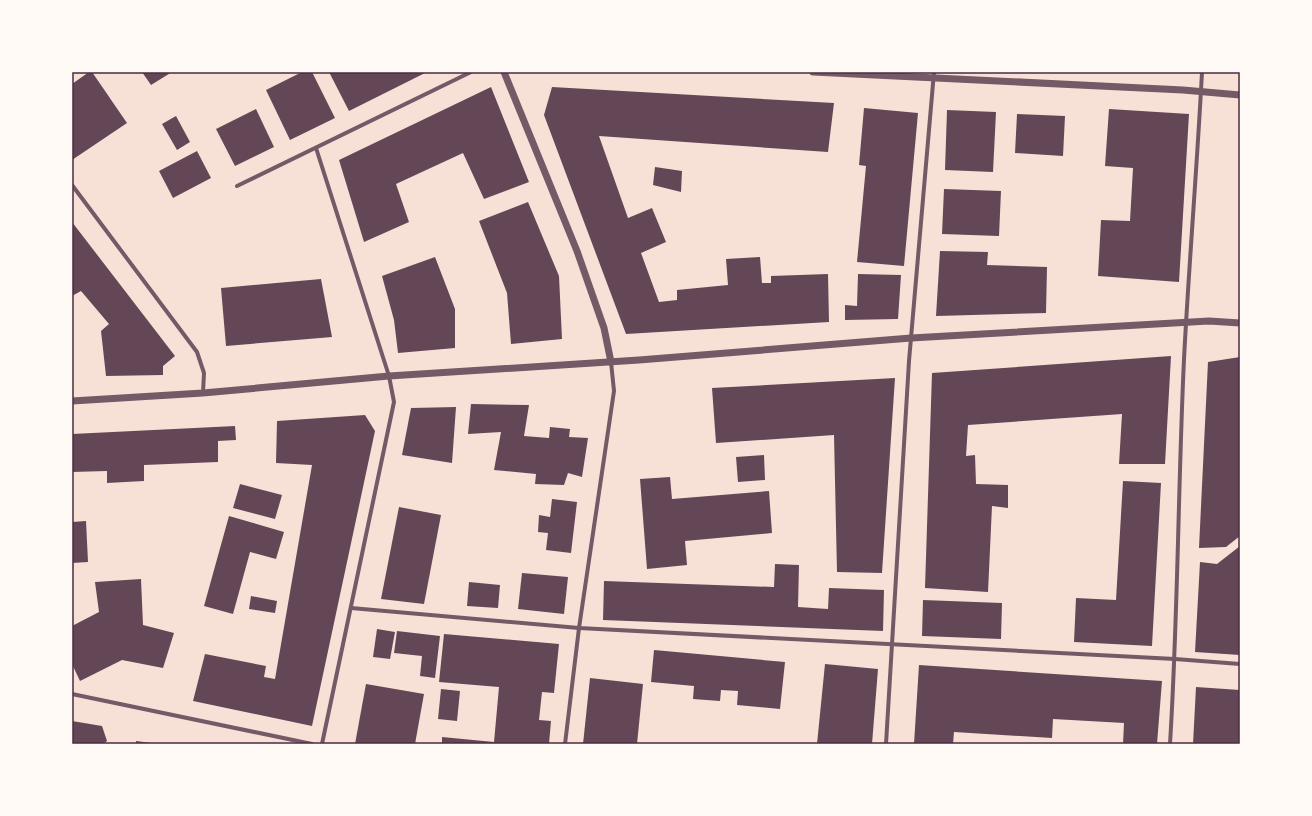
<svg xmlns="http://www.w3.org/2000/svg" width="1312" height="816" font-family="'Noto Sans',sans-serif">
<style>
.building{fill:#644757}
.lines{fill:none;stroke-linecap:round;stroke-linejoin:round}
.minor{stroke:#755966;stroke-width:4}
.tertiary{stroke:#755966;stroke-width:7}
.neatline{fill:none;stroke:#4a2c40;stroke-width:1.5}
</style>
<rect width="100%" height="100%" fill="#f7e1d7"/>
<!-- building -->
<g class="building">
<path d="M89,72H92L127,123L72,160V84Z"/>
<path d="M142,72H172L151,85Z"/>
<path d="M302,72H312L335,118L290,140L266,90Z"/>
<path d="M329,72H427L349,111Z"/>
<path d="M491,87L529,182L484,199L463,153L396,184L409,222L364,242L339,160Z"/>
<path d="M552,87L834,103L828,152L599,136L628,218L652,208L666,242L641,253L659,302L677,300V290L728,285L726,259L760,257L762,283H771V276L828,274L829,322L626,334L544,115Z"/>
<path d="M864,108L918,113L904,266L857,262L866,166L859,165Z"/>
<path d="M256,109L274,147L235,166L216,129Z"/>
<path d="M1109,109L1189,114L1179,282L1098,276L1101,220L1130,221L1133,168L1105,166Z"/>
<path d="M947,110L996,112L993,172L945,170Z"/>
<path d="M1017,114L1065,116L1063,156L1015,153Z"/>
<path d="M176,116L190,142L177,150L162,124Z"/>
<path d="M197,151L211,178L173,198L159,171Z"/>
<path d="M655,167L682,171L681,192L653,185Z"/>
<path d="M944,189L1001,191L999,236L942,234Z"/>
<path d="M528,202L559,276L562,339L511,344L507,293L479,221Z"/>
<path d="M72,222L175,356L163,366V375L106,376L101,331L109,324L81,291L72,296Z"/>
<path d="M940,251L988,252L987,265L1047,267L1046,313L936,316Z"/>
<path d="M435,257L455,309V348L398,353L394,320L382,276Z"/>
<path d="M858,274L901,275L898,319L845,320V305L857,306Z"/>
<path d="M321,279L332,337L226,346L221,288Z"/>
<path d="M1171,356L1165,464H1119L1122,414L968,425L966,456L975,455L976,484L1008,485V508L992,506L988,592L925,588L932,373Z"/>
<path d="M1240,357V536L1226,547L1199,548L1208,362Z"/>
<path d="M895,378L882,573L837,572L834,435L716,443L712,388Z"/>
<path d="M471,404L529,405L524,436L549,438L550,427L570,429L569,437L588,438L582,477L568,473L564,485L535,484L536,474L494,470L501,432L468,434Z"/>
<path d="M456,407L452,463L402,455L411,408Z"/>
<path d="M365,415L375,431L312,726L193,701L205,654L266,666L264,677L275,679L312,465L276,463L277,421Z"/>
<path d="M235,426L236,440L218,441V462L144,465V481L107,483V471L72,472V434Z"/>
<path d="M764,455L765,480L738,482L736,457Z"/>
<path d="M670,477L672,499L769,491L772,533L685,541L687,565L647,569L640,479Z"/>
<path d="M1123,481L1161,483L1152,646L1074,642L1076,598L1116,600Z"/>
<path d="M240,484L282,495L275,519L233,508Z"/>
<path d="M552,499L577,502L571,553L546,550L548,533L538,532L539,515L550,517Z"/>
<path d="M399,507L441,515L424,604L381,599Z"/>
<path d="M229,516L284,532L276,559L250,552L233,614L204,606Z"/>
<path d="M86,521L88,562L72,563V522Z"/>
<path d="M1240,546V655L1195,652L1200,562L1217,564Z"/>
<path d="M775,564L799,565L798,607L828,609L829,588L884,590L883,631L603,620L604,581L774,587Z"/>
<path d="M522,573L568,577L564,614L518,609Z"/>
<path d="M141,579L143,625L174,633L163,668L122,660L80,681L72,664V626L99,612L95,582Z"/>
<path d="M469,582L500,585L498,608L467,606Z"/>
<path d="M251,596L277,601L275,613L249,609Z"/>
<path d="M923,600L1002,603L1001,639L922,636Z"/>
<path d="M377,629L395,632L390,659L373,657Z"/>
<path d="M397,631L440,636L435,678L420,676L422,656L394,653Z"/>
<path d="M444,634L559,644L554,693L542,692L539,720L551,721L549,744H442V737L494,742L499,687L439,682Z"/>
<path d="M654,650L785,662L780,709L737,705L738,691L721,690L720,701L693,699L694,686L651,682Z"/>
<path d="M825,664L878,669L872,744H817Z"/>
<path d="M919,665L1162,681L1157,744H1123L1124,723L1053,719L1052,738L954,732L953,744H914Z"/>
<path d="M590,678L643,684L637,744H583Z"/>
<path d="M366,684L424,694L415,744H355Z"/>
<path d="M1196,687L1240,690V744H1193Z"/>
<path d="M441,689L460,691L457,721L438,719Z"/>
<path d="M72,721L102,726L107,741L103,744H72Z"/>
<path d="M136,741L151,743L150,744H136Z"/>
</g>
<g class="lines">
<!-- minor -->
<g class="minor">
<path d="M316,148L389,376L394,402L322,744"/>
<path d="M72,185L197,352L204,373L203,393"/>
<path d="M237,186L471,72"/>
<path d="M351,608L579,628L1175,659L1240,664"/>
<path d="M72,694L312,744"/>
<path d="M565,744L579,628L614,391L611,362"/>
<path d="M886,744L909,361L934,72"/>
<path d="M1170,744C1178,616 1178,487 1184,359C1189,263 1197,168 1202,72"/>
</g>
<!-- tertiary -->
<g class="tertiary">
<path d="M504,72L577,251L604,328L611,362"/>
<path d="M813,72L1183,90L1240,95"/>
<path d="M72,401L203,393L389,376L639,360L911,338L1209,321L1240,323"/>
</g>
</g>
<!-- border -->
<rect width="1312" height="816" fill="none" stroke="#fffaf5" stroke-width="146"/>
<rect x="73" y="73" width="1166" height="670" class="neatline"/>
</svg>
